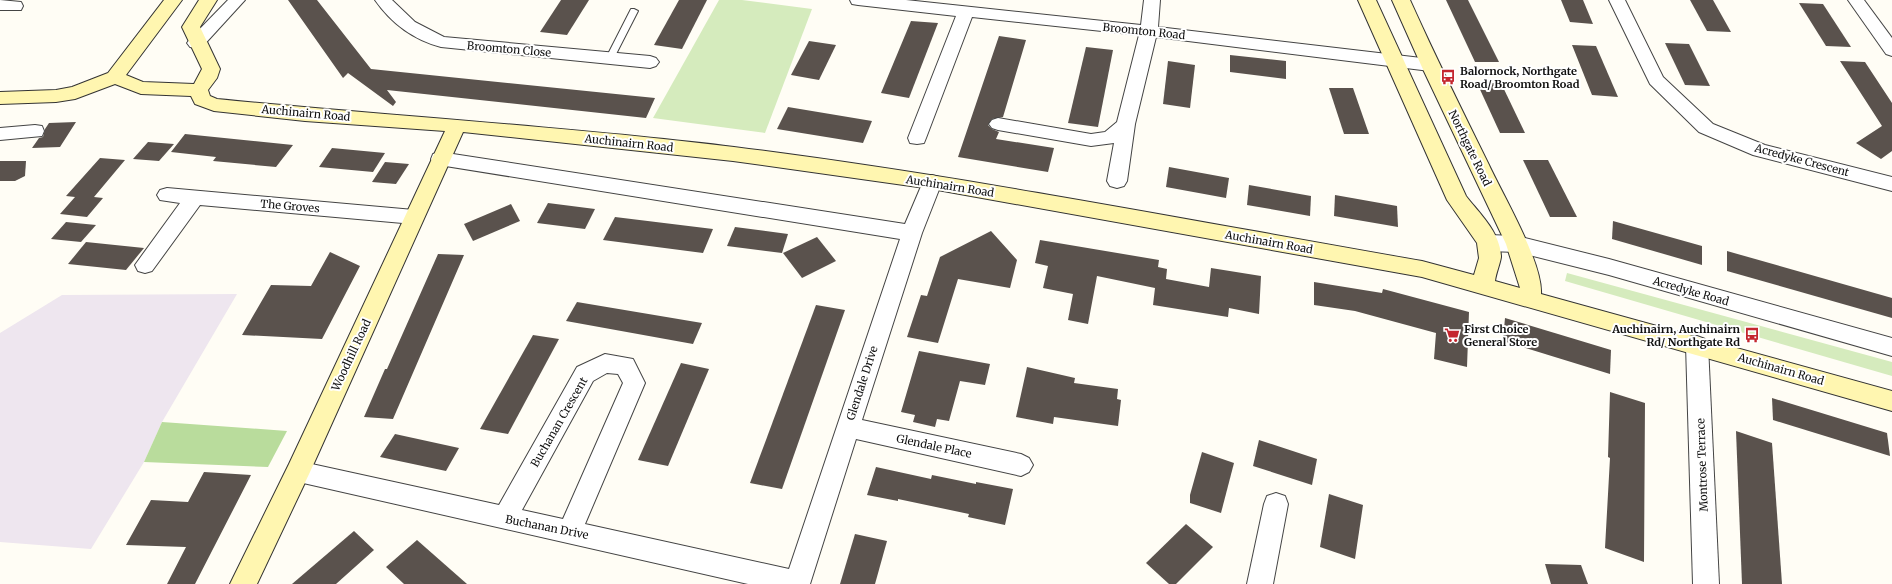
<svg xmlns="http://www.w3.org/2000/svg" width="1892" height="584" font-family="Merriweather,serif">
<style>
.industrial{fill:#eee6ef}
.green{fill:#d5ebbd}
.forest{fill:#b9dc9c}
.building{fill:#5a524d}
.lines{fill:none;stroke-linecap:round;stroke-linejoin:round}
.lane-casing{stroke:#444;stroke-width:2}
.street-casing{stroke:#444;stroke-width:2}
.secondary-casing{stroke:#333;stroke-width:2}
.lane{fill:#fff;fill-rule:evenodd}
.street{fill:#fff;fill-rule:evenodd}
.secondary{fill:#fff6b0;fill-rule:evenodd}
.labels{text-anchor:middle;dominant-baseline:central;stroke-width:4;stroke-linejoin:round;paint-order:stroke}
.street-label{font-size:11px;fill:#111;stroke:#fff}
.poi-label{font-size:11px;font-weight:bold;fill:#111;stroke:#fff;text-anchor:start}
</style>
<rect width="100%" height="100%" fill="#fffdf5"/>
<!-- industrial -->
<path class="industrial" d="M237,294L162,422L144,462L91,549L0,542V333L62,295Z"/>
<!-- green -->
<g class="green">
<path d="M719,0H742L812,9L765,133L653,118Z"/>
<path d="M1567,273L1892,362V376L1565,281Z"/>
</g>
<!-- forest -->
<path class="forest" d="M162,422L287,431L268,467L144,462Z"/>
<!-- building -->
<g class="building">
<path d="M288,0H317L371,69L655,98L646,118L387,90L396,102L393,106L348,73L343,78Z"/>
<path d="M561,0H589L567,35L540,32Z"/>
<path d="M679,0H707L682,49L654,45Z"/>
<path d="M1446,0H1468L1499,62H1475Z"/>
<path d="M1561,0H1583L1593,24L1570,22Z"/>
<path d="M1690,0H1713L1731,32L1707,31Z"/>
<path d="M1799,3L1823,4L1851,47L1826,46Z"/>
<path d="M911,21L938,23L909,98L881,93Z"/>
<path d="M999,36L1026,40L1003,117L992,119L988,125L992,129L999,132L996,139L1054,148L1048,172L958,157Z"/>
<path d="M809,41L836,45L819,80L791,75Z"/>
<path d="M1665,43L1689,44L1710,86L1685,85Z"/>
<path d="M1572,45L1596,46L1618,97L1592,95Z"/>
<path d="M1086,47L1113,50L1098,127L1068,123Z"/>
<path d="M1230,55L1286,61V79L1230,72Z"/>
<path d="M1168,61L1195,65L1190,108L1163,104Z"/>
<path d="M1840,61L1865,62L1892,103V151L1881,159L1856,143L1882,126Z"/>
<path d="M1477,83H1501L1525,133H1500Z"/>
<path d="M1329,88H1353L1369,134H1344Z"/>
<path d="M788,107L872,121L863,143L777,129Z"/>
<path d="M76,122L60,147L32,148L39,138L43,137L45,129L49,123Z"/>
<path d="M185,134L293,145L276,167L213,161L216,157L171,152Z"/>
<path d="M148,142L174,144L159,161L133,159Z"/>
<path d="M332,148L385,153L373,172L319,167Z"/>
<path d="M100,158L125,160L94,197L103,198L87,217L60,214L75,197L66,196Z"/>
<path d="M1523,160H1548L1577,217H1550Z"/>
<path d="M0,161H26L25,176L15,181H0Z"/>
<path d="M385,162L409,164L396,184L372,182Z"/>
<path d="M1169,167L1229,178L1226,198L1166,187Z"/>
<path d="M1249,185L1311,196L1310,216L1247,205Z"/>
<path d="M1335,195L1397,206L1398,227L1334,216Z"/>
<path d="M548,203L595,209L585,229L537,223Z"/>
<path d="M511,204L520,221L473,241L464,224Z"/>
<path d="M615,217L713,229L703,253L603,240Z"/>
<path d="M1613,221L1702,246V265L1612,239Z"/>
<path d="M66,222L96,225L81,242L51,239Z"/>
<path d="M735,227L788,234L782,253L727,246Z"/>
<path d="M991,231L1017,260L1010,288L958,279L938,343L907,337L921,295L927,296L940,257Z"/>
<path d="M817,237L836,261L802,278L783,253Z"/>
<path d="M1040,240L1159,260L1158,267L1167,269L1166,279L1209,287L1211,268L1261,276L1259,314L1229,308L1228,317L1153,305L1155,288L1097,276L1088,324L1068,320L1073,294L1043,288L1048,266L1035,263Z"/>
<path d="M86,242L144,248L126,270L68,264Z"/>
<path d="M1727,251L1892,298V318L1727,271Z"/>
<path d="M330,252L360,266L322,339L242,335L271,285L311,286Z"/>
<path d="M438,254L464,255L393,419L364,417L385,369H387Z"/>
<path d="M1314,282L1382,293L1383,289L1469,312L1467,367L1434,359L1436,333L1355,311L1314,305Z"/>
<path d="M577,302L702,323L693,344L566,321Z"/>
<path d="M816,305L845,310L782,489L750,483Z"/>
<path d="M1505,318L1611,350L1610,374L1503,341Z"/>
<path d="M533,335L559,339L508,434L480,429Z"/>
<path d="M919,351L990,364L985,385L960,381L949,421L937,419L935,427L913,422L915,415L901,412Z"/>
<path d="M681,363L709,369L668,466L638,460Z"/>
<path d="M1027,367L1075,378L1074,383L1118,389L1117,399L1121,400L1118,426L1054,417L1053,424L1016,417Z"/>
<path d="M1610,392L1645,403L1644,562L1605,548L1610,458L1608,457Z"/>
<path d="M1772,398L1887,433L1890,456L1773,420Z"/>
<path d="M1736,431L1772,443L1782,584H1742Z"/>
<path d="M395,434L459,448L446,471L380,457Z"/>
<path d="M1259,440L1317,459L1312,485L1253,466Z"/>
<path d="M1202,452L1234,463L1221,513L1190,503V495Z"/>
<path d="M876,467L931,479L932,475L976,484V482L1013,489L1005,525L968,517L969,514L898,499V501L867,495Z"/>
<path d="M204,472L251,475L195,584H167L186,547L126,545L151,500L188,502Z"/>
<path d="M1329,494L1363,505L1355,559L1320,547Z"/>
<path d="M1186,524L1213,547L1176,584H1169L1146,563Z"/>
<path d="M354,531L374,550L336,584H292Z"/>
<path d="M855,534L887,541L875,584H840Z"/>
<path d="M417,540L467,584H404L386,567Z"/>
<path d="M1545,564L1581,565L1588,584H1551Z"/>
</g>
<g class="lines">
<!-- lane casing -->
<g class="lane-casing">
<path id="lane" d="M631,9H634L638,11L614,58L613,60H607L606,58Z"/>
</g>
<!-- street casing -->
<g class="street-casing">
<g id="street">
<path d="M0,0L21,2L23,6L21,10H0Z"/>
<path d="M228,0H245L202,47L196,48L190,47L187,43L190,39Z"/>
<path d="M375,0H392L415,22L444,37L650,56L656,58L659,62L656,66L650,68L441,47C414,40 391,23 375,0Z"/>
<path d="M850,0H906L1141,25L1144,0H1160L1158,27L1430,59L1436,61L1439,65L1436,69L1430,71L1156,37L1135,124L1127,181L1124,186L1117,188L1110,186L1107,181L1114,143L1091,146L998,130L992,128L989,124L992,120L998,118L1091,134L1105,132L1117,122L1139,35L972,17L926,138L924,143L917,144L910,143L908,138L956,16L858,5L852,4Z"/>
<path d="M1609,0H1625L1663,77L1713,124L1765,145L1892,177V191L1753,155L1699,132L1650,84Z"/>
<path d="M1848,0H1864L1892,38V56L1886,54Z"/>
<path d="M35,125L42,126L44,131L42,136L0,140V128Z"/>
<path d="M440,152L905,224L925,177L932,175L939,177L942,182L922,233L862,420L1021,454L1029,458L1033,465L1029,472L1021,476L856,439L810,584H748L290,480L286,472L290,464L298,461L499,505L577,367L605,354L633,359L645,383L585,524L789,569L900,239L433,164L431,159L433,154ZM607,373L618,374L623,383L563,519L522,510L593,381Z"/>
<path d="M167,188L414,210L421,212L424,217L421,222L414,224L200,205L152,271L145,273L138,271L135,265L180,203L160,200L157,195L160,190Z"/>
<path d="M1488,235L1517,236L1609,259L1892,338V356L1609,275L1517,252L1488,251L1481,248L1478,243L1481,238Z"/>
<path d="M1697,336L1705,339L1708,345L1719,584H1693L1686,345L1689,339Z"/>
<path d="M1276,493L1285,496L1288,504L1273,584H1247L1264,504L1267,496Z"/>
</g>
</g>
<!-- secondary casing -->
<g class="secondary-casing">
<path id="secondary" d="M164,0H182L126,75L143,82L194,84L202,69L182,27L199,0H217L200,27L220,69L217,78L208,90L210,96L217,99C389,116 562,126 734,147C965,176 1193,221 1422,261L1474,275L1479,258L1477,243L1447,200L1358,0H1376L1466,196C1479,213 1501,233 1501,257C1500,264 1496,273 1495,281L1520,288L1506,244L1421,65L1392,0H1410C1435,56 1462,110 1489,165C1503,195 1543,263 1541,294L1892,391V411L1422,277L932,189L733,161L463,132L310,472L257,584H230L289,464L445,131L305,121L214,111L195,104L191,96L141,94L115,84L75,99L56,102L0,104V92L56,90L72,87L108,73Z"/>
</g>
<!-- lane -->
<use href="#lane" class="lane"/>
<!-- street -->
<use href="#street" class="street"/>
<!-- secondary -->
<use href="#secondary" class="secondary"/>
</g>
<!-- icons -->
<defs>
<g id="bus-bare" transform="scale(1.2)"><path d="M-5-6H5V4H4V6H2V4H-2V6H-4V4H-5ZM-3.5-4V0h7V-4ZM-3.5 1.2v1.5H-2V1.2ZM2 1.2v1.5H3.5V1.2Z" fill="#c4262e" stroke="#fff" stroke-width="2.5" paint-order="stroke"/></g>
<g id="supermarket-bare" transform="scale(1.2)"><path d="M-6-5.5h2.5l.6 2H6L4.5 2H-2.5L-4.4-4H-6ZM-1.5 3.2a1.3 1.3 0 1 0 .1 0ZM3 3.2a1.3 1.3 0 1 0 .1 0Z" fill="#c4262e" stroke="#fff" stroke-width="2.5" paint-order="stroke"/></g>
</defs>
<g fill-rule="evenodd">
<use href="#bus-bare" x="1448" y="77"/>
<use href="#supermarket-bare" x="1452" y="335"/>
<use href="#bus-bare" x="1752" y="335"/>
</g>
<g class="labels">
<!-- street labels -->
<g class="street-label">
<text transform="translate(1144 31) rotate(6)">Broomton Road</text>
<text transform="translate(509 49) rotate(5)">Broomton Close</text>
<text transform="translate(306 113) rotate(5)">Auchinairn Road</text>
<text transform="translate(629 143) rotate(6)">Auchinairn Road</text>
<text transform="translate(1470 148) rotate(64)">Northgate Road</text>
<text transform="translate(1802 160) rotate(15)">Acredyke Crescent</text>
<text transform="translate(950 186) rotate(9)">Auchinairn Road</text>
<text transform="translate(290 206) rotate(5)">The Groves</text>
<text transform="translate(1269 242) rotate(10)">Auchinairn Road</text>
<text transform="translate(1691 291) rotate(16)">Acredyke Road</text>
<text transform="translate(351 355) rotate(-65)">Woodhill Road</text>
<text transform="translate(1781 369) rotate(16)">Auchinairn Road</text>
<text transform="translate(862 383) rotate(-72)">Glendale Drive</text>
<text transform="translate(559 422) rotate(-60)">Buchanan Crescent</text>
<text transform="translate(934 446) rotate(12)">Glendale Place</text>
<text transform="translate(1702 465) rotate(-92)">Montrose Terrace</text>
<text transform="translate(547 527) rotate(11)">Buchanan Drive</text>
</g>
<!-- poi labels -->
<g class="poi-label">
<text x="1460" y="71">Balornock, Northgate<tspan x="1460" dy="13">Road/ Broomton Road</tspan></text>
<text x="1464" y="329">First Choice<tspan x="1464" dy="13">General Store</tspan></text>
<text x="1740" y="329" text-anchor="end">Auchinairn, Auchinairn<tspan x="1740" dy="13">Rd/ Northgate Rd</tspan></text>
</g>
</g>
</svg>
